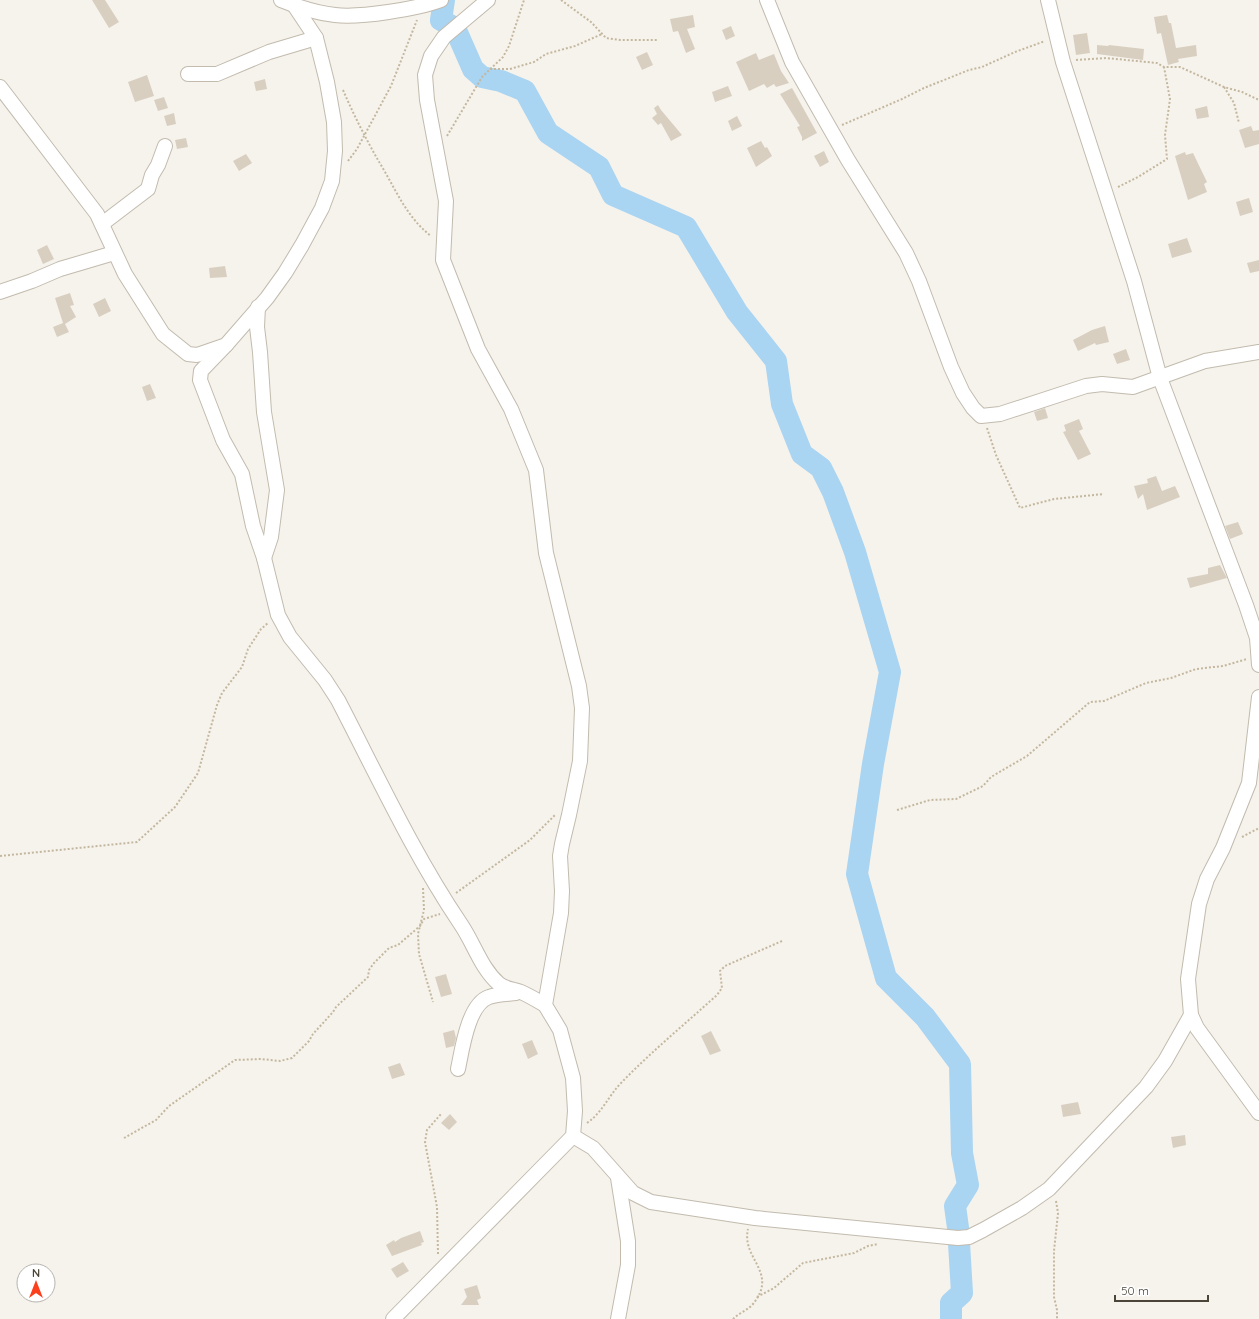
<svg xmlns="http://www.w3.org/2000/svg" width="1259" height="1319" font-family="Quicksand,sans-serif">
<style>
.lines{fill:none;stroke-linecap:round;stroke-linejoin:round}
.river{stroke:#a9d4f2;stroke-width:22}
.building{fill:#d8cfc1}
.street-casing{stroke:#c2bbae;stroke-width:16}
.path{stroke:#c4b79f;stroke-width:2;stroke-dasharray:2 2;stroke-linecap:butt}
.street{stroke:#fff;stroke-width:14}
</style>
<rect width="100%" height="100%" fill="#f6f3ec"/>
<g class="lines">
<!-- river -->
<g class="river">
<path d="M444,0L441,20L455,28L473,69L482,77L501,81L525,91L548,133L599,167L613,195L686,227L737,312L776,361L782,404L802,454L821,468L833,492L855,552L890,672L873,764L857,874L886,978L925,1017L960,1064L962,1153L968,1185L955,1206L959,1235"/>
<path d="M951,1319V1303L962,1293L959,1243"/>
</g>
</g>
<!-- building -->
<g class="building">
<path d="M92,0H105L119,22L109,28Z"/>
<path d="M693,15L695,27L687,29L695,49L686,53L678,31L673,32L670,19Z"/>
<path d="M1167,15L1169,23H1171L1176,48L1196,45L1197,56L1178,59L1179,62L1168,65L1161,33L1157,34L1154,17Z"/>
<path d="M731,26L735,36L726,40L722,30Z"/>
<path d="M1087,33L1090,53L1076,55L1073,35Z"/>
<path d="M1097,45L1108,46L1109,45L1144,49L1143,60L1097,54Z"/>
<path d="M647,52L653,65L642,70L636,57Z"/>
<path d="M756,53L759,60L774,54L781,71L789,83L776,87L774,84L767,88L764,84L749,91L736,62Z"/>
<path d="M147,75L154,96L135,102L128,82Z"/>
<path d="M265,79L267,89L256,91L254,82Z"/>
<path d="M728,86L732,96L715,102L712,92Z"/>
<path d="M792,88L817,133L802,141V137L797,127L800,126L780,94Z"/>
<path d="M164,97L168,108L158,111L154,100Z"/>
<path d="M658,105L661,110L682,135L671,141L661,123L658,125L652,118L657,114L654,108Z"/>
<path d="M1207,106L1209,117L1197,119L1195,109Z"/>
<path d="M174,113L176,124L167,126L164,116Z"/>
<path d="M737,116L742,126L732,131L728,121Z"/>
<path d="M1251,126L1253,131L1259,130V144L1245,148L1239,130Z"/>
<path d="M186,138L188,147L177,149L175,140Z"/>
<path d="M761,141L765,148L767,147L772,156L756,167L747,148Z"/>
<path d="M824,151L829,162L820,167L814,156Z"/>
<path d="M1185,152L1186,155L1193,153L1207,182L1204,184L1207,192L1188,200L1175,156Z"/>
<path d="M246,154L252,163L239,171L233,161Z"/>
<path d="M1249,198L1253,212L1240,216L1236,202Z"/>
<path d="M1187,238L1192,252L1172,258L1168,244Z"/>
<path d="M47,245L54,259L43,264L37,250Z"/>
<path d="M1259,260V271L1250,273L1247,263Z"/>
<path d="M225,266L227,277L210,278L209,268Z"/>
<path d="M70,293L74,305L70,306L76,317L65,324L69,332L57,337L53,327L63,323L55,298Z"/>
<path d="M105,298L111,311L99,317L93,304Z"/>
<path d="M1105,326L1109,342L1096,345L1095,343L1078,351L1073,340L1092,330Z"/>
<path d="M1126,349L1130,360L1117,364L1113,354Z"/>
<path d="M150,384L156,398L147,401L142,387Z"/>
<path d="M1045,408L1048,418L1037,421L1034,412Z"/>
<path d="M1079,419L1083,429L1079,431L1091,454L1078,460L1063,432L1066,431L1064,425Z"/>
<path d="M1156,476L1162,491L1175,486L1180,497L1147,510L1143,494L1138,499L1134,486L1148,483L1147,479Z"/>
<path d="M1238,522L1243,534L1230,539L1225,526Z"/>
<path d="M1220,565L1227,578L1190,588L1187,578L1208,574V568Z"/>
<path d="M446,974L452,994L441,997L435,977Z"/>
<path d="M454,1030L456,1038L454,1046L446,1048L443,1033Z"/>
<path d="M711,1031L721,1051L710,1055L701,1036Z"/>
<path d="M532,1040L538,1054L528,1059L522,1044Z"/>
<path d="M400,1063L405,1075L392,1079L388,1067Z"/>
<path d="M1078,1102L1081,1114L1063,1117L1061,1105Z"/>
<path d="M450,1114L457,1122L449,1130L441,1123Z"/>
<path d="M1185,1135L1186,1145L1173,1148L1171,1137Z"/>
<path d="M420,1231L424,1242L421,1243L422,1245L392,1256L386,1245L394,1240L395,1242L401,1238Z"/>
<path d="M403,1262L409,1271L397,1278L391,1269Z"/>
<path d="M477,1285L481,1298L477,1300L479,1305H461L467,1297L464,1289Z"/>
</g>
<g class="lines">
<!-- street casing -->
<g class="street-casing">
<g id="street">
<path d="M281,0C298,7 317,13 335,15C360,18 417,9 441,0"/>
<path d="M767,0L792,62L848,160L906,253L919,281L951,367L963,393L973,408L981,416L1000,414L1086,386L1102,384L1133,387L1205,361L1259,352"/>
<path d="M1048,0L1063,62L1134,281L1160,378L1246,605L1257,638L1259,665"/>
<path d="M188,74H217L269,52L316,38"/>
<path d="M0,87L97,214L125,274L163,334L188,354L197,355L226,345L267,298L285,273L302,245L322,208L332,181L335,151L334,122L327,82L316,38L294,5"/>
<path d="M102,224L148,189L152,175L158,165L165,146"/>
<path d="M0,292L32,281L60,269L114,253"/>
<path d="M258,307L257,327L260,352L264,412L277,490L271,537L264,558"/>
<path d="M226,345L201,371L200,380L223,440L242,474L253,526L264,558L278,615L290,637L325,680L338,700C377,775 413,853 460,923C474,943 480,967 499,984C505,989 514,989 521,992C530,996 538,1001 545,1005"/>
<path d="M1259,697L1249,783L1223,848L1207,879L1199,904L1188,979L1191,1015L1197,1028L1259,1113"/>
<path d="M458,1069C462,1050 468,1004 489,997C497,994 508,994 516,993"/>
<path d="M573,1136L593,1148L633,1193L651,1202L755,1218L958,1238L969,1237L983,1230L1022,1208L1049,1189L1146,1087L1165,1061L1191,1015"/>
<path d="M393,1319L573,1136L575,1111L573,1078L560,1030L545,1005L561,913L562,891L560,856L562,844L569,815L580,761L582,708L579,686L546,553L536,470L511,409L478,349L443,260L446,201L427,100L425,75L431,56L444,37L488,0"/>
<path d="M618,1319L628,1265V1241L618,1178"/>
</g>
</g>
<!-- path -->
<g class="path">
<path d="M561,0L591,22L606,38L620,40H657"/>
<path d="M1076,60L1106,58L1157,63L1164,67H1180L1224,87L1242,92L1259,100"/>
<path d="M490,69H510L534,62L546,54L575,46L602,34"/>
<path d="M1224,87L1234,103L1239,123"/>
<path d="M343,90C355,118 369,145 385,172C398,195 409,219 431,236"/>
<path d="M842,125L902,99L924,88L969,70L982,67L1015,52L1045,41"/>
<path d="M447,136L482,77L503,57L509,46L524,0"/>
<path d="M348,161L357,149L391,86L417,20"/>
<path d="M1118,187L1138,177L1167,159L1165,135L1170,99L1164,67"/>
<path d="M987,428L996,455L1020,508L1054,499L1104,494"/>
<path d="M897,810L930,800L956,799L983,786L991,777L1027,756L1090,702L1104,701L1146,683L1171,678L1196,669L1223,666L1247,659"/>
<path d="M1242,837L1259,828"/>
<path d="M0,856L137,842L175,807L198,773L217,705L222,693L242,667L248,649L261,629L268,623"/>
<path d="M423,888L424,910L418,934L419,954L433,1002"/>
<path d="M456,893L530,840L555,815"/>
<path d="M587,1123C603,1112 608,1096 622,1082C652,1051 685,1024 717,995L722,988L720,971L725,966L782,941"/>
<path d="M124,1138L156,1120L169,1106L235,1060L261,1059L280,1061L292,1058L309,1041L313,1034L333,1012L336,1007L368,977L369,970L374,963L389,948L398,945L420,926L424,919L440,914"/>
<path d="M1056,1201L1058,1213L1054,1251V1297L1057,1310V1319"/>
<path d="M438,1254L437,1207L425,1142L427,1130L442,1113"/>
<path d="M757,1297L774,1288L803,1263L854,1253L868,1246L878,1244"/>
<path d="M733,1319C739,1313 748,1310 753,1304C779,1272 741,1259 748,1229"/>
</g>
<!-- street -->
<use href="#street" class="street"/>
</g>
<!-- north arrow -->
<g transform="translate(36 1283)"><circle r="19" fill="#ffffff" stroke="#b7b4b0"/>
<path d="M0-3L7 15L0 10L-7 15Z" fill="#fc3f1d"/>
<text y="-6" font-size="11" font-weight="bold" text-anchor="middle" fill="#4b4439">N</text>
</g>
<!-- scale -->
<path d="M1115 1295v6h93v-6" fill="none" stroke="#4b4439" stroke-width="2"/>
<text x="1121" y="1295" font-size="12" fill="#4b4439" stroke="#ffffff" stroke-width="3" paint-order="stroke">50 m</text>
</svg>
